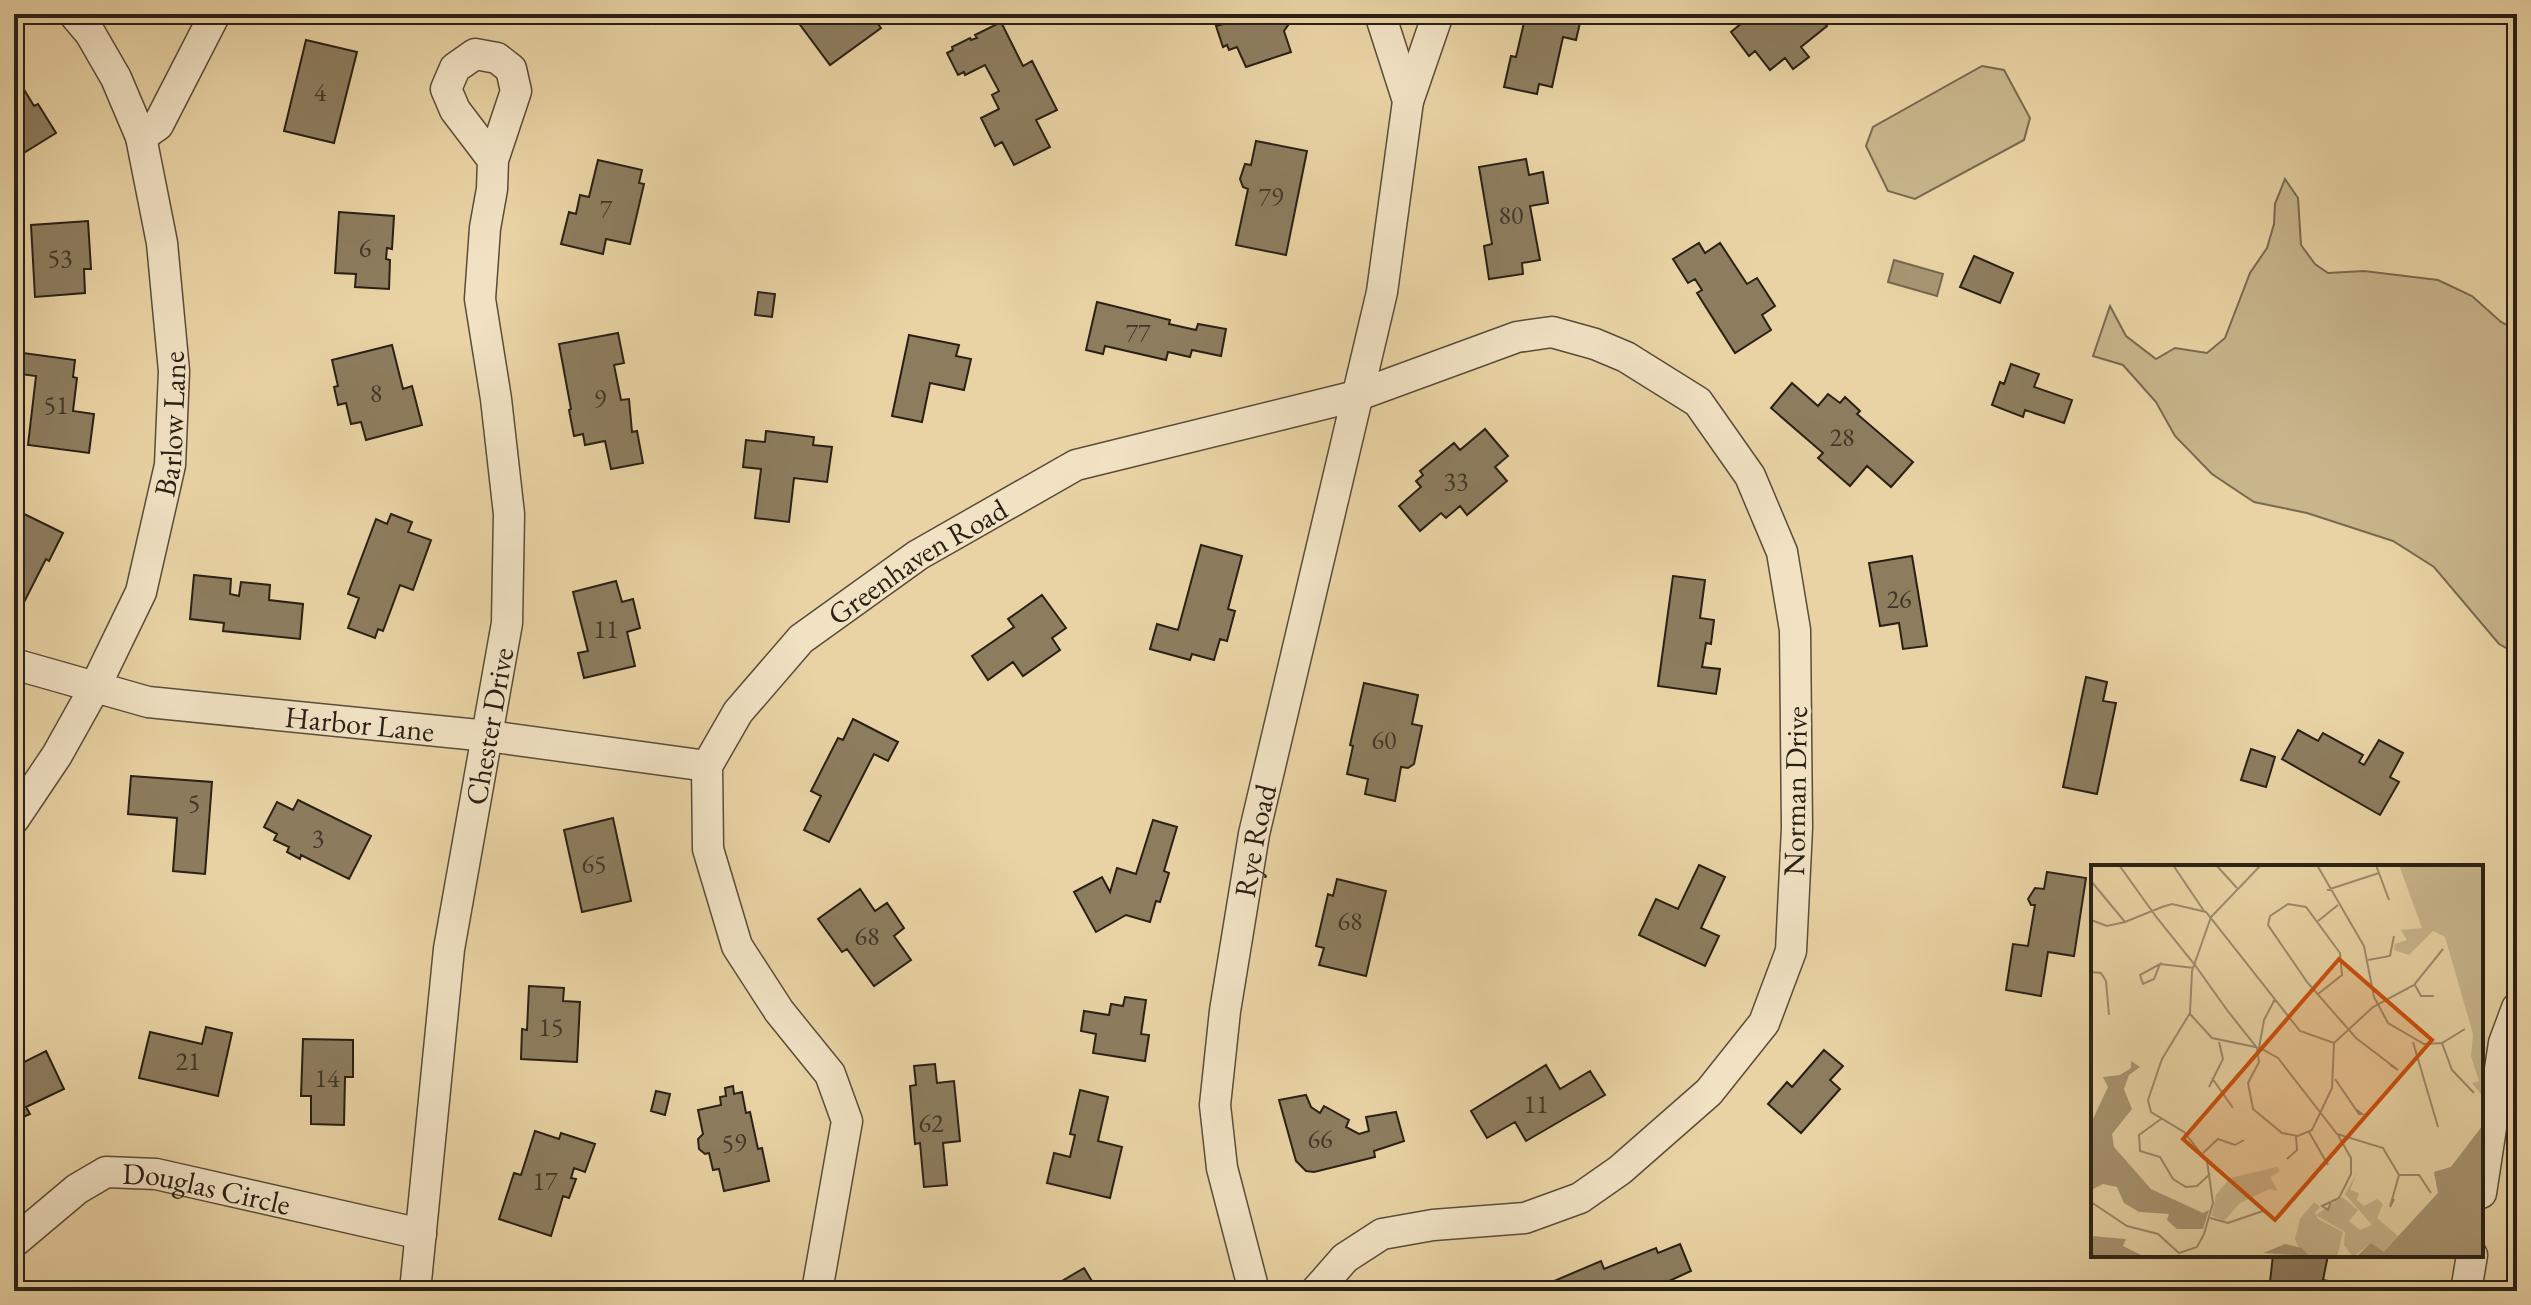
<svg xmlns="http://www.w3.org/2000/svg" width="2531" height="1305" font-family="'EB Garamond',serif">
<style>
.green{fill:#c8b58c;stroke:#786a50;stroke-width:2}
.water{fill:#a89673;stroke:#75674d;stroke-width:2}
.building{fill:#8d7d5f;stroke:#292015;stroke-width:2}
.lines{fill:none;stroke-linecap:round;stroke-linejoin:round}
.street-casing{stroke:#594d39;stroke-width:33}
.street{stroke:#f1e2c4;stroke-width:30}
.labels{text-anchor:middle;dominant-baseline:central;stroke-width:8;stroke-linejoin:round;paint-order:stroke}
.number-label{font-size:26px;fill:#423728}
.street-label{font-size:30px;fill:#292015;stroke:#f1e2c4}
.inset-road{fill:none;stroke:#9c8b6b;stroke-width:2}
.view{fill:#cb500d;fill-opacity:0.15;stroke:#cb500d;stroke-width:4}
.inset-edge{fill:none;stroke:#292015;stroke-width:4}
</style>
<rect width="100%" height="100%" fill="#e9d3a4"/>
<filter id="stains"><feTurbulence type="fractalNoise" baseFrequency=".0025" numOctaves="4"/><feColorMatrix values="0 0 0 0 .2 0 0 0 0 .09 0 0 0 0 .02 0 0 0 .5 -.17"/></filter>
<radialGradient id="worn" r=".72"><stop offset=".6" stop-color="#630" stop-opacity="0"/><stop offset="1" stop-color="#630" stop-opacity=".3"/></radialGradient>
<path class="green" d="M1982 66 2004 70 2030 118 2024 140 1915 199 1888 191 1866 146 1873 127Z
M2285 179 2298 198 2301 245 2315 264 2328 273 2364 271 2438 280 2472 296 2501 322 2517 330V654L2499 644 2434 567 2393 541 2307 513 2254 502 2212 474 2175 436 2156 402 2123 365 2093 356 2110 306 2126 336 2156 359 2175 348 2207 353 2225 338 2250 273 2267 248 2274 224 2275 204Z"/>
<path class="water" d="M1894 260 1943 274 1937 296 1888 282Z"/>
<path class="building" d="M615 14H614H659L655 24 632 15 623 18Z
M792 14H870L881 28 830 65Z
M1227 14 1289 15 1291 21 1284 31 1291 52 1246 67 1237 47 1229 50 1227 45 1223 47 1216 26 1230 22Z
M1526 14H1582L1576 40 1563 37 1552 87 1539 84 1537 94 1504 87 1511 56 1516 57Z
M1745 14H1817L1827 26 1801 47 1809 57 1793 69 1785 58 1770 70 1755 51 1749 56 1731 32 1743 22 1740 18Z
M1001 22 1023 66 1032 61 1057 110 1036 120 1050 147 1014 165 1002 142 995 146 981 118 999 109 992 95 999 91 985 65 965 75 964 72 958 75 947 53 953 50 952 47 970 38 971 40 977 38 975 35Z
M306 40 357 52 334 143 284 131Z
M14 73 34 106 38 104 56 133 14 159Z
M1256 141 1307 151 1286 255 1236 245 1248 189 1243 187 1240 179 1245 164 1251 165Z
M1526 159 1529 175 1543 172 1548 203 1530 206 1540 260 1522 263 1523 274 1489 279 1484 246 1492 244 1479 167Z
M598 160 642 170 639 183 644 184 630 244 606 239 603 254 561 244 569 212 576 214 580 195 589 197Z
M339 212 394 216 392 249 387 248 386 259 390 260 389 289 355 287 356 274 335 273Z
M88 221 91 269H84L85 293 35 297 31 225Z
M1699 243 1705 253 1720 243 1747 284 1757 278 1775 306 1762 315 1771 330 1735 353 1697 293 1702 290 1695 279 1688 283 1673 259Z
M1974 256 2013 273 2000 303 1960 287Z
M758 292 775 294 772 317 755 315Z
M1097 302 1170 320 1169 324 1196 330 1198 324 1226 329 1221 356 1192 350 1190 357 1168 352 1166 360 1105 346 1103 354 1086 350Z
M618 333 624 363 614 365 621 400 629 399 632 432 637 431 643 463 611 469 605 441 585 445 583 434 574 436 569 410 571 409 559 344Z
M909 335 959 345 956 356 971 359 964 390 930 383 922 422 892 416Z
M392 345 403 389 412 386 422 425 366 440 361 422 351 424 346 403 338 405 334 387 338 386 332 360Z
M23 353 75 360 73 377 77 378 73 411 94 414 89 453 28 445 36 376 20 374Z
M2011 364 2039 374 2034 387 2072 400 2064 423 2025 410 2023 417 1992 405 2000 382 2004 384Z
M1792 383 1818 406 1828 394 1840 403 1845 397 1860 411 1857 414 1913 462 1891 487 1867 466 1850 486 1818 458 1823 453 1771 408Z
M1485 429 1508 456 1495 467 1507 481 1467 515 1460 506 1446 518 1441 513 1420 531 1399 506 1421 487 1416 481 1423 475 1420 471 1454 443 1460 450Z
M766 431 814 437 813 445 832 447 827 482 794 478 789 522 755 518 761 469 743 467 746 440 765 442Z
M14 509 63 533 49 561 46 559 18 614 14 612Z
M391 514 412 522 408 532 431 540 413 590 400 585 383 631 378 629 375 638 348 628 359 598 348 594 376 519 387 524Z
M1201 545 1242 556 1228 609 1235 611 1227 641 1220 639 1214 660 1192 654 1190 660 1150 649 1157 624 1178 630Z
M1912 556 1927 646 1903 649 1899 623 1880 626 1869 563Z
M194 575 231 579 230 594 239 596 241 582 270 585 269 600 303 604 300 639 223 631 224 623 190 619Z
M1673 576 1705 580 1700 618 1714 620 1711 644 1706 643 1702 667 1720 669 1716 694 1658 686Z
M616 581 622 602 633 599 640 628 627 632 635 666 584 678 578 653 588 651 573 592Z
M1042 595 1066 628 1052 638 1060 650 1023 676 1013 662 988 680 972 656 1014 627 1008 619Z
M2086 677 2107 682 2103 701 2116 703 2097 794 2063 787Z
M1364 683 1418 695 1412 724 1422 726 1414 764 1408 768 1401 767 1395 801 1365 794 1368 779 1347 774 1353 746 1350 745Z
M853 719 898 742 888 761 874 754 829 842 804 830 821 796 811 791 838 738 843 740Z
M2298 730 2318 741 2323 733 2363 755 2359 762 2364 765 2379 740 2403 753 2390 777 2399 782 2380 815 2282 759Z
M2251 749 2275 757 2266 787 2241 780Z
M131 776 212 782 205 874 173 871 177 818 128 814Z
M298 800 371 836 349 879 301 855 300 859 287 852 289 847 274 840 277 834 264 827 277 802 293 810Z
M613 818 631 901 582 912 564 830Z
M1153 820 1177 827 1164 871 1169 873 1160 902 1156 901 1150 922 1126 915 1096 932 1074 892 1102 877 1110 892 1117 868 1136 874Z
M1699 865 1725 877 1701 928 1719 936 1705 966 1639 935 1656 899 1678 909Z
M2047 872 2086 878 2074 956 2048 952 2041 996 2006 990 2013 944 2028 946 2035 905H2031L2028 899 2035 888 2044 889Z
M1337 879 1386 891 1366 976 1319 965 1324 948 1316 946 1328 894 1333 896Z
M860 889 875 911 887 903 904 928 894 936 911 960 874 986 847 949 842 952 818 919Z
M529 986 564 988 563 1001 580 1002 577 1062 521 1059 522 1029 527 1030Z
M1125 997 1146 1000 1141 1034 1149 1035 1145 1061 1093 1053 1096 1034 1081 1031 1084 1011 1109 1015 1111 1004 1123 1006Z
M206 1027 232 1033 218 1096 139 1078 150 1032 202 1044Z
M303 1039 353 1040V1077H345L344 1125 311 1124V1096H301Z
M1824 1050 1843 1066 1830 1080 1840 1089 1801 1133 1768 1104 1787 1082 1792 1087Z
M46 1051 64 1089 26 1107 30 1114 14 1121V1067Z
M935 1064 937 1083 954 1081 960 1141 943 1143 947 1185 924 1187 920 1143 915 1144 910 1086 916 1085 914 1066Z
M1546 1065 1560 1089 1590 1071 1605 1095 1526 1141 1515 1122 1487 1138 1471 1111Z
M733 1086 734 1094 742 1092 746 1113 750 1112 758 1149 762 1148 769 1181 724 1191 719 1169 713 1170 709 1153 705 1154 699 1149 698 1139 703 1134 698 1110 721 1105 720 1097 726 1096 725 1088Z
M1080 1090 1108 1097 1098 1141 1122 1147 1110 1198 1047 1183 1054 1153 1070 1157 1075 1135 1070 1134Z
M656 1091 670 1094 665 1115 651 1111Z
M1306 1095 1311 1107 1320 1113 1324 1106 1349 1120 1346 1127 1359 1134 1369 1131 1366 1117 1396 1112 1404 1141 1374 1151 1375 1157 1314 1172 1306 1171 1296 1161 1279 1100Z
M535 1131 559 1139 561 1133 595 1144 585 1172 574 1168 571 1178 576 1179 569 1198 563 1196 551 1236 499 1219 514 1173 521 1175Z
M1680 1244 1691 1271 1669 1281 1673 1291H1550L1547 1284 1601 1261 1604 1269 1656 1248 1658 1253Z
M2273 1255H2328L2323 1280 2334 1282 2332 1291H2269Z
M1084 1268 1098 1291H1045Z"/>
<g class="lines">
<g class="street-casing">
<g id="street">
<path d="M1408 101 1438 14"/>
<path d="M141 137 158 125 215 14"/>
<path id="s1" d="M14 664 148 702 488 736 707 766"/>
<path id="s2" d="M14 819 57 755 95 687 141 592 170 465 174 371 162 243 141 137 116 78 90 33 74 14"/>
<path d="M2481 1193 2504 1043 2517 1008"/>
<path id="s3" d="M14 1242 77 1189 106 1172 156 1174 421 1234"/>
<path id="s4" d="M415 1291 449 949 507 623 509 514 496 399 480 299 485 228 492 189 493 160 516 91 511 69 497 58 475 54 455 68 446 89 455 110 493 160"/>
<path id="s5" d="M817 1291 847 1121 830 1074 779 1011 737 946 708 849 707 766 738 712 801 639 918 555 1076 465 1356 396 1517 337 1552 332 1595 344 1626 357 1698 402 1750 476 1782 552 1795 630 1797 828 1791 951 1764 1023 1709 1092 1620 1170 1580 1198 1525 1218 1433 1225 1382 1234 1345 1258 1316 1291"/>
<path id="s6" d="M1254 1291 1222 1168 1215 1105 1225 1011 1254 834 1382 292 1408 101 1380 14"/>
<path d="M2466 1291 2472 1255"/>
</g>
</g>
<use href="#street" class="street"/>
</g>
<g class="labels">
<g class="number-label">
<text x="320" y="92">4</text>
<text x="1271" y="197">79</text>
<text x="606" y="209">7</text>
<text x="1511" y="215">80</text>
<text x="365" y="248">6</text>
<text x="60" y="258">53</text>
<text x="1138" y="333">77</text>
<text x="376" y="393">8</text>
<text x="600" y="399">9</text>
<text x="56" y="405">51</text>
<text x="1842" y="437">28</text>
<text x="1456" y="481">33</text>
<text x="1899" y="599">26</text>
<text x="606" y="629">11</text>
<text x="1384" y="740">60</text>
<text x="194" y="803">5</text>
<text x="318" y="838">3</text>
<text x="594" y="864">65</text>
<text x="1350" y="921">68</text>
<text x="867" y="936">68</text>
<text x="551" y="1027">15</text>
<text x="188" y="1061">21</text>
<text x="327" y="1078">14</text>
<text x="1536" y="1104">11</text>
<text x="931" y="1123">62</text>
<text x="1320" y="1139">66</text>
<text x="734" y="1143">59</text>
<text x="545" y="1181">17</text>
</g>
<g class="street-label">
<text stroke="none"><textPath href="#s2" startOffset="432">Barlow Lane</textPath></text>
<text stroke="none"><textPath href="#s5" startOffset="864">Greenhaven Road</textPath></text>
<text stroke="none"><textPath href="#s1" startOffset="352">Harbor Lane</textPath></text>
<text stroke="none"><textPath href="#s4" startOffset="570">Chester Drive</textPath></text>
<text transform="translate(1795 791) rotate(-89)">Norman Drive</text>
<text stroke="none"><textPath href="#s6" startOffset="458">Rye Road</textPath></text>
<text stroke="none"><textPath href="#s3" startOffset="218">Douglas Circle</textPath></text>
</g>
</g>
<g transform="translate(2091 865)">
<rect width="392" height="392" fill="#e9d3a4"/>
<path d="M308 0H392V232L381 218 388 216 380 191 382 169 354 72 342 66 318 90 303 85 304 79 316 75 310 65 331 63ZM392 260V320L293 388 280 378 262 392 253 380 254 367 225 350 251 332 267 345 258 356 269 365 281 360 254 329 266 308 259 325 268 328 266 335 273 341 286 334 292 339 286 353 307 371 347 328 343 307 360 302ZM186 302 189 306 179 312 187 326 178 324 149 338 133 356 121 351 125 330 139 313ZM223 337 229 342 224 348 227 354 252 367 246 392H217L208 383 204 374 209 354Z" fill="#c8b58c"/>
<path d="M40 196 49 202 38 210 33 224 41 244 21 269 23 282 60 324 112 348 118 345 112 364H86L76 355 78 349 48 347 33 338 26 322 12 319 0 325V258L17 222 12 212 29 210 40 203ZM392 260V392H265L280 378 293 387 347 328 343 307 360 302ZM1 371 35 374 32 381 52 391 0 392ZM194 379 211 383 218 391 172 388Z" fill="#a89673"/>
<path class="inset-road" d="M82 0 113 46M125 0 146 23M226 0 273 81 283 132 297 158 333 179 351 178 374 164M285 0 298 35M0 16 34 57 61 46 71 42 81 39 115 47 209 166 243 178 241 223 221 265 207 271 191 268 162 244 157 218 168 197 166 183 136 145 104 100 66 53 61 46 28 0M236 25 288 8M0 55 16 61 34 57M227 56 247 40M277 95 299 91 303 71M69 99 63 114 52 119 49 110ZM69 99 103 103M0 107 10 108 15 116 18 150M324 120 330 131H343M227 129 251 110 249 88 215 42 197 39 179 51 177 60 216 117 265 173 307 205 299 200M99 149 121 173 169 183 187 193 246 269 292 283 308 310 299 342 303 334M322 177 347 262M243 178 282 142 323 120 352 84M351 178 361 205 383 228M168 183 173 155 184 134M121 213 142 243M244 214 268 249H271L266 245M118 222 132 194 128 177M70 254 48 270 49 286 69 292 82 314 95 322 106 321 119 309M218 267 237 300M112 288 127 274 144 280 153 275M196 294 206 285 205 271M308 310H328L340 328M0 337 36 361 67 369 88 388 106 382 113 369 122 338 116 296 93 267 60 247 57 235 71 194 99 148 101 106 120 52 170 0M240 337 237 345 231 341 248 333 260 309V293L247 270M119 353 137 358 172 346"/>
<path class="view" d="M248 94 341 175 184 355 92 274Z"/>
<rect width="392" height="392" class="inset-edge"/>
</g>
<rect width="2531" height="1305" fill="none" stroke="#e9d3a4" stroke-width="48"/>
<rect x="16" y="16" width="2499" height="1273" fill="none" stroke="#292015" stroke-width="4"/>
<rect x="24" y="24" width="2483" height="1257" fill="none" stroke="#292015" stroke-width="2"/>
<rect width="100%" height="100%" filter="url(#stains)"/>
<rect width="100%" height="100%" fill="url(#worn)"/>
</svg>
